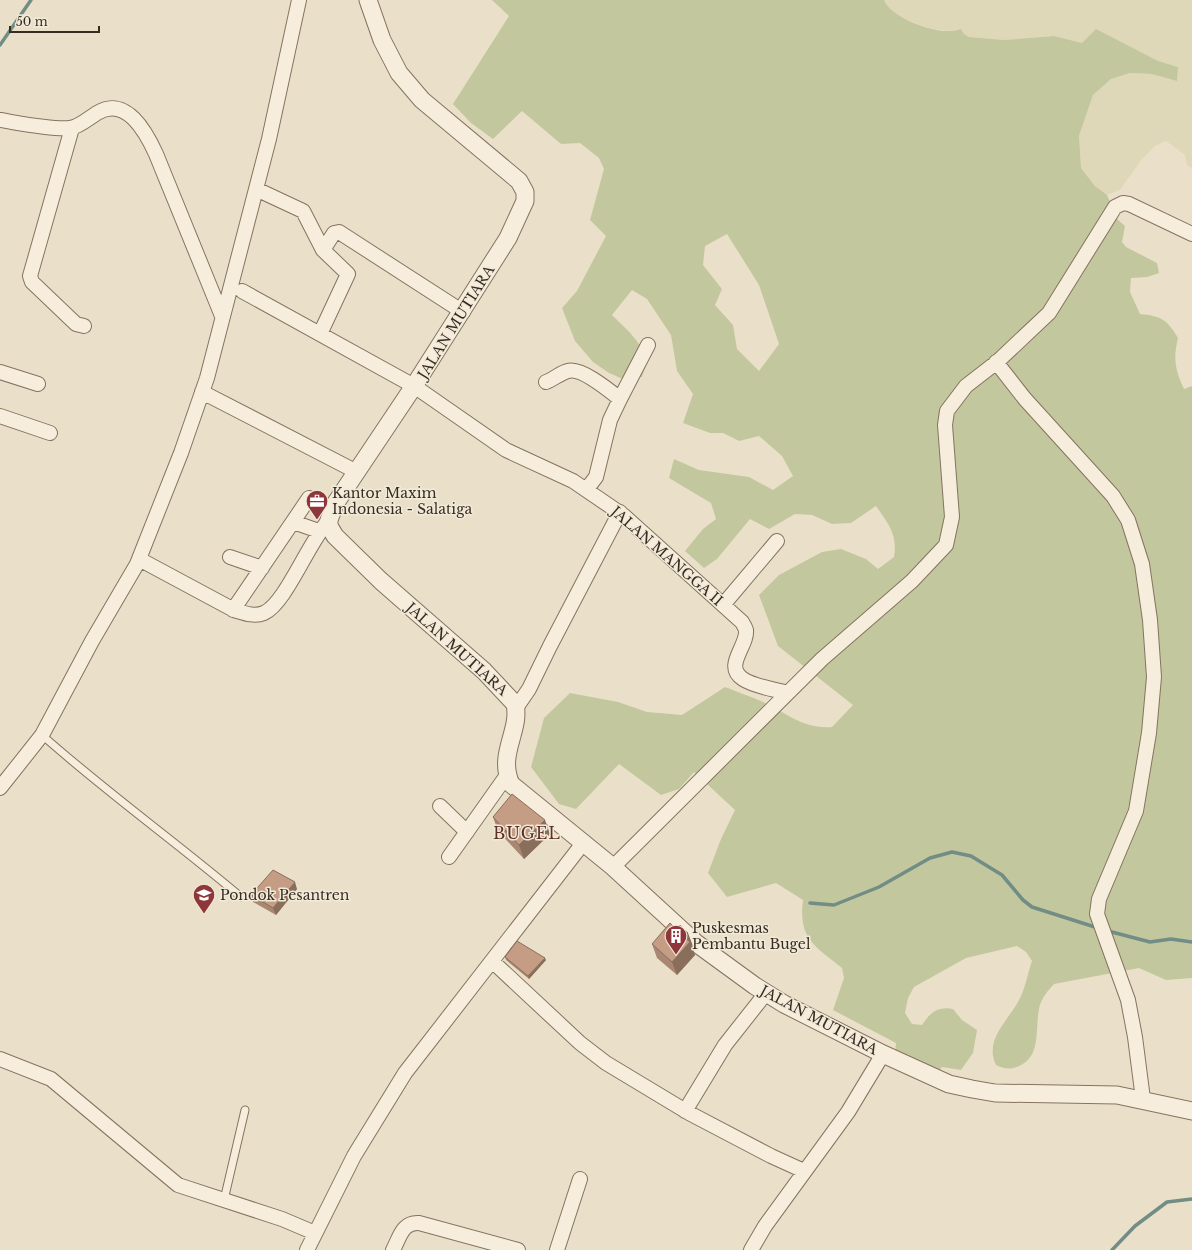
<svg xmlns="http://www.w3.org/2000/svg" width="1192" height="1250" font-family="'Libre Baskerville',serif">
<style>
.farmland{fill:#dfd8b8}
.green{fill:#c3c79e;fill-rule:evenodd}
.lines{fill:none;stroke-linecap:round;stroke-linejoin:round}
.stream{stroke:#718d85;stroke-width:3.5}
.service-casing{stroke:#857360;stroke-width:9}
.minor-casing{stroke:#857360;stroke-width:16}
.tertiary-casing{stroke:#857360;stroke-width:19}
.service{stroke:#f6eddc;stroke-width:7}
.minor{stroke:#f6eddc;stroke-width:14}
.tertiary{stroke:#f6eddc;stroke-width:17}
.wall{fill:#a98772}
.shaded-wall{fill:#896e5c}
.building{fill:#c49d84;stroke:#896e5c}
.labels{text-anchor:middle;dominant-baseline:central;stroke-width:3;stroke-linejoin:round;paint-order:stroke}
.street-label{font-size:14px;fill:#372c22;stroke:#f2ead8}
.poi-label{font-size:14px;fill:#372c22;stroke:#f2ead8;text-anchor:start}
.quarter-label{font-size:16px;letter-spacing:1px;fill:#5f3026;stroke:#f2ead8}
</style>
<rect width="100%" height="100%" fill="#eae0c9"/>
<path class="farmland" d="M884 0H1192V168L1187 165 1185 155 1166 141 1155 146 1141 160 1120 190 1107 195 1095 186 1081 168 1079 136 1093 95 1111 79 1130 73 1152 74 1177 81 1178 67 1054 36 1004 40 969 37 964 34 961 29 948 31 928 28 902 18 886 7Z"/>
<path class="green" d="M492 0H884C890 17 931 32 949 31 953 31 957 30 961 29L964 34 969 37 1004 40 1054 36 1082 43 1096 29 1158 61 1178 67 1177 81 1152 74 1130 73 1111 79 1093 95 1079 136 1081 168 1095 186 1107 195 1118 220 1125 226 1122 242 1126 247 1157 263 1159 273 1147 277 1131 278 1130 292 1140 314C1161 316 1167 319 1178 338 1173 358 1175 370 1184 389L1192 386V978L1166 980 1139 968 1054 984C1048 991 1043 996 1040 1005 1034 1025 1043 1056 1019 1066 1010 1070 1004 1069 996 1065 983 1038 1011 1019 1021 996 1026 985 1028 972 1032 961L1026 952 1017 946 966 958 914 987 908 998 905 1013 912 1024 922 1025C930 1013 937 1006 953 1009L962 1020 977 1030 973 1053 961 1070 942 1067 935 1075 895 1056 896 1043 833 1010 844 978 842 968C815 946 798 939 803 900L776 883 727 897 708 873 721 839 735 810 694 772 679 789 661 795 619 764 576 809 559 804 531 767 544 718 570 693 618 702 647 712 682 715 725 687C737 692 750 696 763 702 789 714 802 729 832 727L853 705 778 646 759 595 779 575 822 552 841 549 866 559 878 569 894 557C898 534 888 524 876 506L851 523 832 524 812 515 795 514 769 529 750 519 717 559 704 568 685 551 703 529 716 519 711 503 669 478 674 459 699 470 749 477 773 490 793 476 782 456 759 436 739 441 723 433H710L683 423 693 394 677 371 671 335 647 299 632 290 612 315C625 328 643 342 646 362 646 366 643 373 642 377L623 379 609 373 593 362 575 341 562 308 577 291 606 236 590 220 604 169 599 158 580 143 561 144 522 111 493 139 471 123 453 104 509 16ZM727 234 759 285 779 344 759 371 737 349 733 325 715 305 722 289 703 265 705 246Z"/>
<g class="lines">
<path class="stream" d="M0 45 31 0
M810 903 834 905 879 887 930 858 952 852 971 856 1002 875 1023 900 1032 907 1098 928
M1108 931 1150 942 1171 939 1192 942
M1112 1250 1135 1226 1167 1202 1192 1199"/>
<g class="service-casing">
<path id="service" d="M42 735C106 792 176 842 241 897
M224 1200 245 1110"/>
</g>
<g class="minor-casing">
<path id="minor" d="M0 120C19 123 53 130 70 128 79 127 89 118 97 113 126 95 146 132 156 154L222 316
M72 128 30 276 32 282 76 324 84 326
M256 189 303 211 323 250 348 274 320 334
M323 250 334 233 339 232 463 312
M242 291 414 386 506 450 573 481 623 515 742 622C743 624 745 627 746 630 748 646 723 666 743 679 755 687 774 689 788 693
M996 362 1025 399 1113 496 1128 520 1142 564 1150 620 1154 677 1149 733 1136 811 1099 899 1097 914 1128 1000 1135 1037 1143 1099
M0 372 38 384
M546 382C552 380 562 372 568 371 581 367 610 391 620 399L648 345
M202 392 357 472
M0 416 50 433
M586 490 596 477 610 420 620 399
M293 522 319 531
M230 557 262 568
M139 559 234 610C244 613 254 617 264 613 286 603 309 541 329 520
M723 605 777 541
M233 610 309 498
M516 708 529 689 550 646 620 512
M0 788 42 735 92 641 137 564 181 453 207 378 269 139 299 0
M440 806 467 832
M449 857 507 775
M613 867 822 659 912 581 946 545 952 517 945 425 947 411 966 386 997 362 1049 313 1115 207 1123 203 1129 204 1192 234
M492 961 580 1043 606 1063 689 1113 771 1156 804 1171
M0 1059 51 1079 178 1185 282 1219 315 1233
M685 1111 725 1045 766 993
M307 1250 354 1156 405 1073 584 842
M393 1250C400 1237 402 1222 419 1223L518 1250
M557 1250 580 1179
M751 1250 765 1226 848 1112 883 1054"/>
</g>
<g class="tertiary-casing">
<path id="tertiary" d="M368 0 382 40 399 73 422 100 519 181 525 192V201L508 238 414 386 335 504 329 520V526L335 536 381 581 484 671 515 704C521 731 497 754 511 784L613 867 696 943 755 986 784 1004 883 1054 949 1084 972 1089 995 1093 1117 1095 1192 1111"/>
</g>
<use href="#service" class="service"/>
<use href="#minor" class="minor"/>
<use href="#tertiary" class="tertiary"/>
</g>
<path class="wall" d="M493 817 550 834 524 859 498 831Z
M297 889 276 915 253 902 251 895Z
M652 944 693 946 692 947 695 955 677 975 657 958Z
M505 957 546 960 529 979 506 960Z"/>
<path class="shaded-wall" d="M545 820 550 834 524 859 519 845Z
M295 882 297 889 276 915 273 908Z
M688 933 693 946 692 947 695 955 677 975 672 962 684 937Z
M545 958 546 960 529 979 528 976Z"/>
<path class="building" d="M512 794 545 820 519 845 493 817Z
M273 870 295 882 273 908 251 895Z
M670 923 676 929 680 925 688 933 684 937 690 942 672 962 652 944Z
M517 941 545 958 528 976 505 957Z"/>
<defs>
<g id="office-pin" transform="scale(1.15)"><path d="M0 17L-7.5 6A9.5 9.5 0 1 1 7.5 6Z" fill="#8e3639" stroke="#f2ead8"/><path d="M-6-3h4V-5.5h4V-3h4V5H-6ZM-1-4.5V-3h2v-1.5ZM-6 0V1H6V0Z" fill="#fff"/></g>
<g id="school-pin" transform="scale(1.15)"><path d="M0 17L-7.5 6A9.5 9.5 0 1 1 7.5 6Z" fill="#8e3639" stroke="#f2ead8"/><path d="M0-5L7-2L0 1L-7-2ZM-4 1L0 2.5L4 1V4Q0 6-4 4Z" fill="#fff"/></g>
<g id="building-pin" transform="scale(1.15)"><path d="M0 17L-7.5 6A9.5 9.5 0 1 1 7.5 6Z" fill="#8e3639" stroke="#f2ead8"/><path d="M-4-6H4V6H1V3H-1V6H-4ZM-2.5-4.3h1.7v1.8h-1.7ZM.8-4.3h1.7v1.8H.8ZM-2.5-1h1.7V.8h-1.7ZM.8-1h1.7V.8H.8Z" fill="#fff"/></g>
</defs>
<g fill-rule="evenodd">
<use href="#office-pin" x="317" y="501"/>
<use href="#school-pin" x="204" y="895"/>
<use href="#building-pin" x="676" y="936"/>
</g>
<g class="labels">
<g class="street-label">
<text transform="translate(456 322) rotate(-58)">JALAN MUTIARA</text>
<text transform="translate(667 556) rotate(41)">JALAN MANGGA II</text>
<text transform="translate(457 649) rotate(42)">JALAN MUTIARA</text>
<text transform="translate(819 1020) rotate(28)">JALAN MUTIARA</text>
</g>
<g class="poi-label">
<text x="332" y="493">Kantor Maxim<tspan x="332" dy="16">Indonesia - Salatiga</tspan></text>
<text x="220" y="895">Pondok Pesantren</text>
<text x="692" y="928">Puskesmas<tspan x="692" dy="16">Pembantu Bugel</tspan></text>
</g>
<g class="quarter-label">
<text x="527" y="833">BUGEL</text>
</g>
</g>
<path d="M10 26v6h89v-6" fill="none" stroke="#372c22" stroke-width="2"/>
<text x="16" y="26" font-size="12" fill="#372c22" stroke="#f2ead8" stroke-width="3" paint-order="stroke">50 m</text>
</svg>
